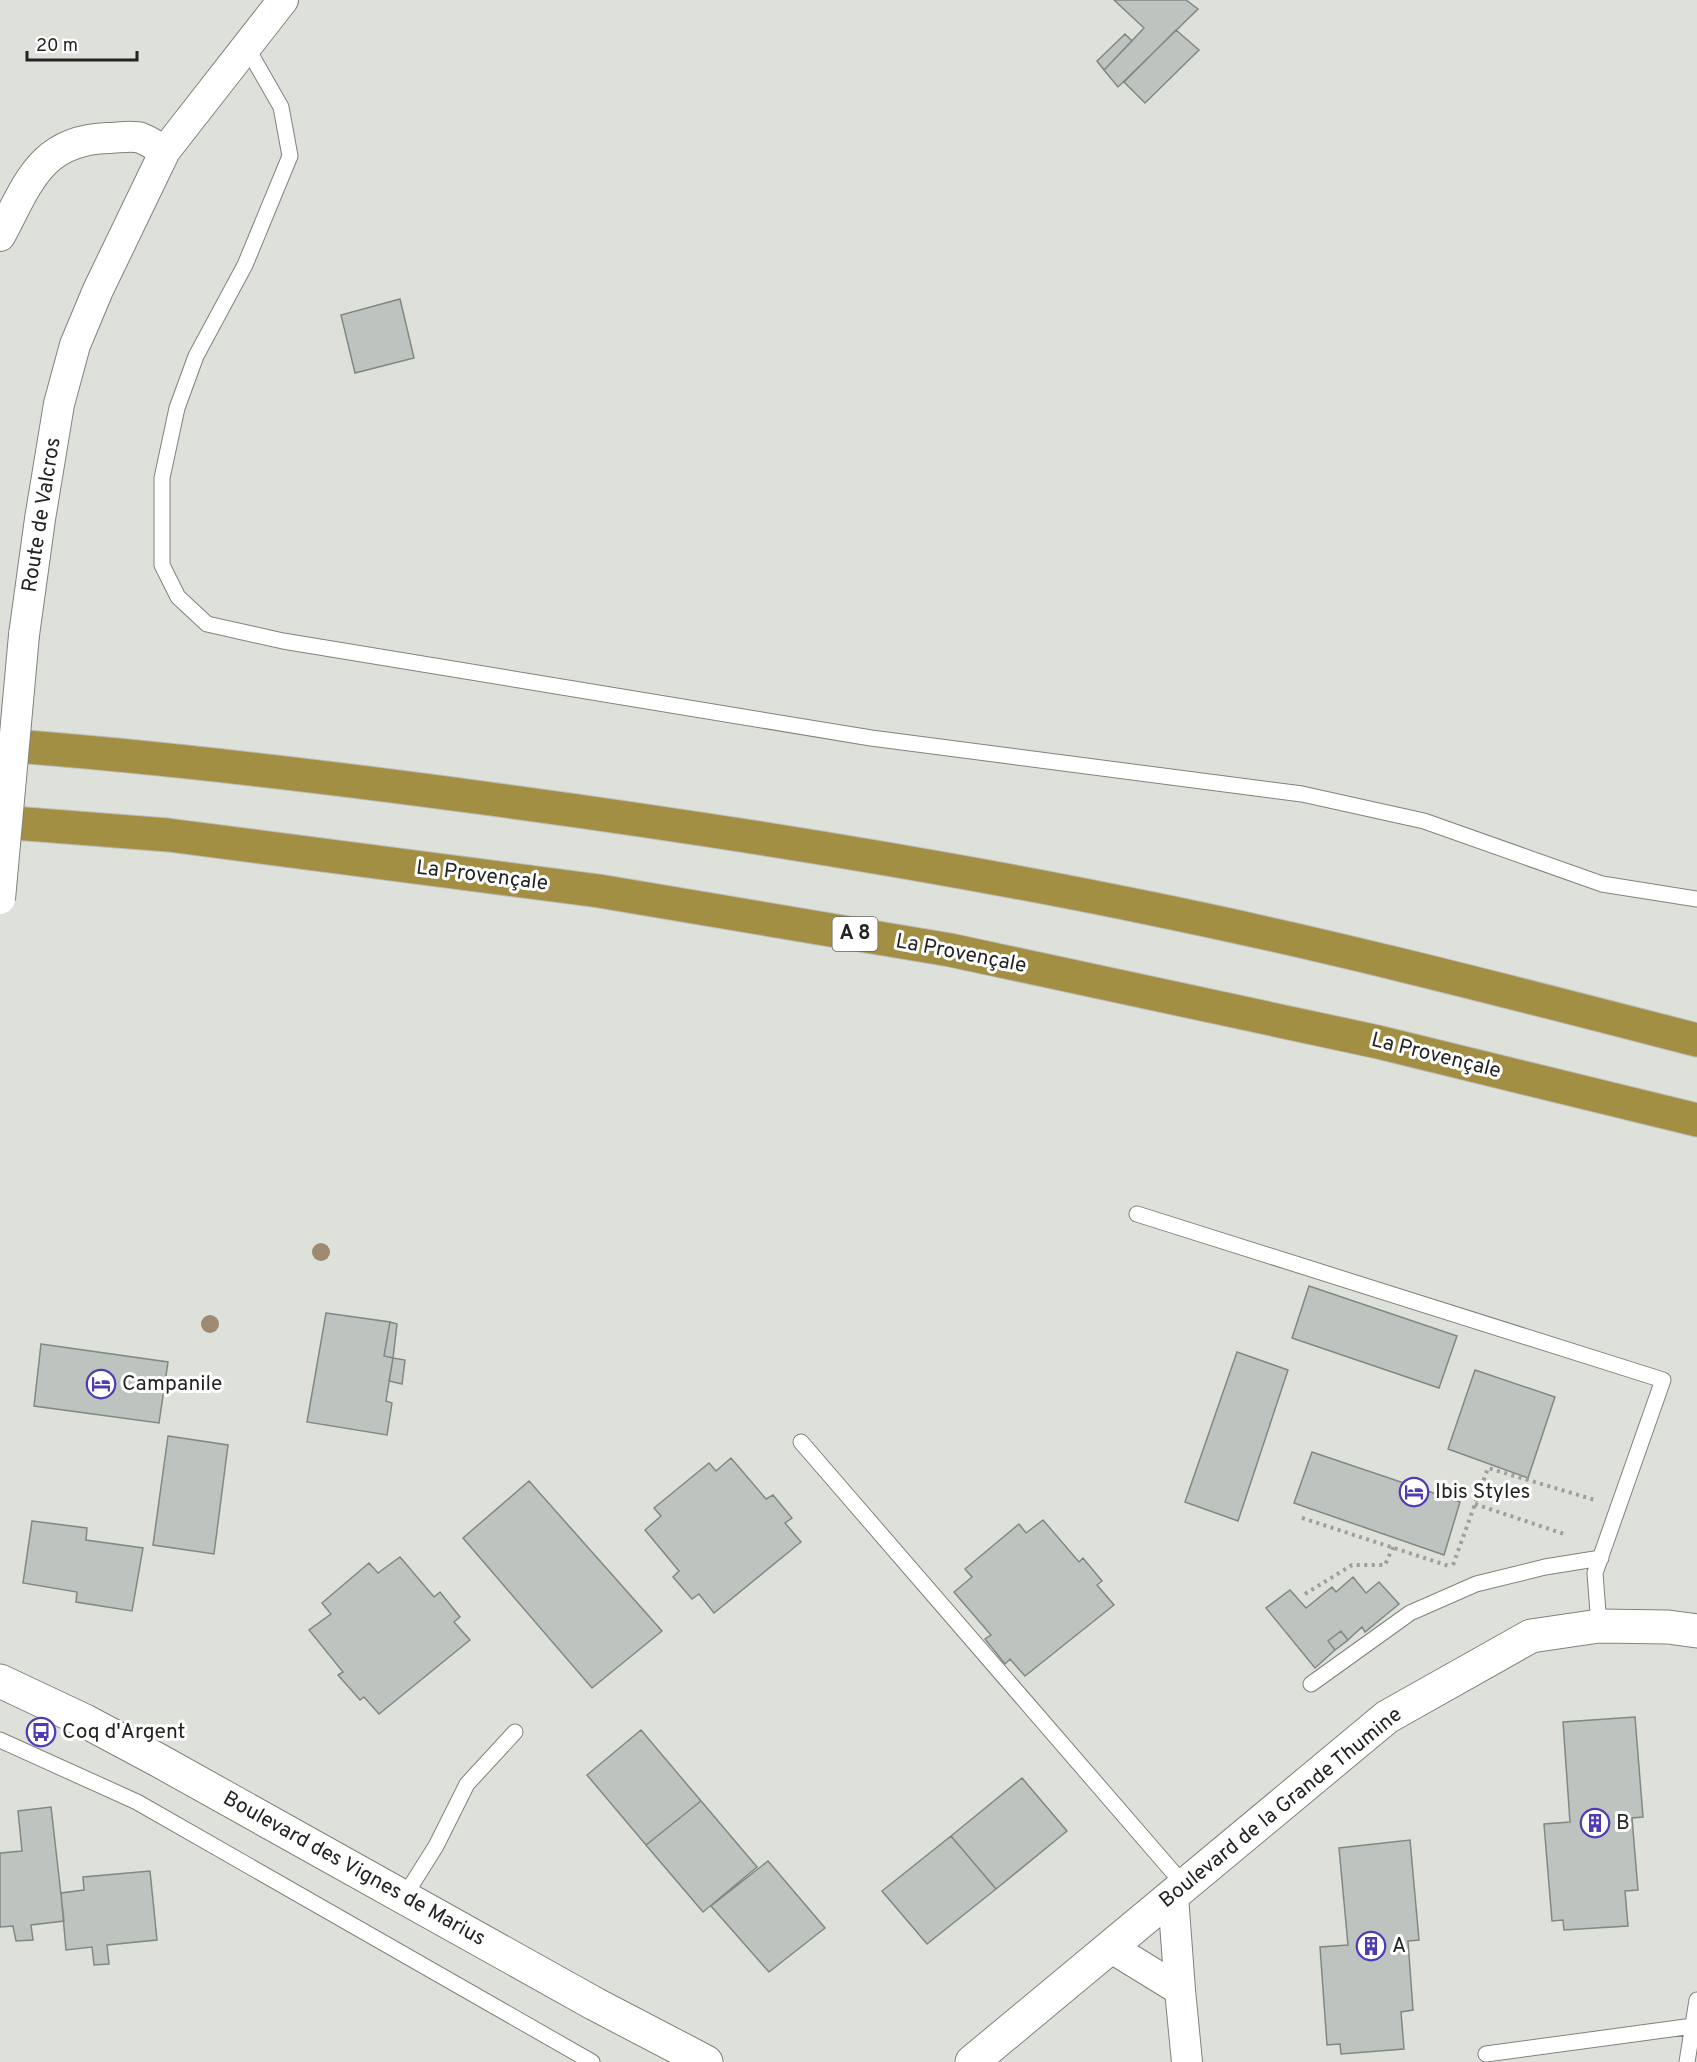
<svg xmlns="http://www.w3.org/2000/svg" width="1697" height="2062" font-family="Overpass,sans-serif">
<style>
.building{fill:#bdc4bf;stroke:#818884;stroke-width:1.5}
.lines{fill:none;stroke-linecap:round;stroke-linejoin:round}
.service-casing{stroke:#80827c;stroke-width:17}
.minor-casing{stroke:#80827c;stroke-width:32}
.tertiary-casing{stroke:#80827c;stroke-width:35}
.motorway-casing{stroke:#bdbdbc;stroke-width:35}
.path{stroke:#9da09a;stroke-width:4;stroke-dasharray:3 4.5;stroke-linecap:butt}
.service{stroke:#fff;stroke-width:15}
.minor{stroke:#fff;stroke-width:30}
.tertiary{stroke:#fff;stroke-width:33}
.motorway{stroke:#a38f44;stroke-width:33}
.minor-bridge-casing{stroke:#80827c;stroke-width:32;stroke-linecap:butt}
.minor-bridge{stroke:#fff;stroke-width:30}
.tree{fill:#9e8a70}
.labels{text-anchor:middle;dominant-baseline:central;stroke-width:6;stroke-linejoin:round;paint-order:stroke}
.shield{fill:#fff;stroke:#656664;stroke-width:1.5}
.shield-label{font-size:20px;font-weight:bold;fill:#232421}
.street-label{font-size:21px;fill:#232421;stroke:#fff}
.poi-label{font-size:21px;fill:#232421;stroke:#fff;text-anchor:start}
</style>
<rect width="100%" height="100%" fill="#dee1da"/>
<path class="building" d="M1114 0H1186L1198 9 1118 87 1104 70 1144 28Z
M1176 30 1199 50 1145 103 1124 82Z
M1125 34 1132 41 1104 70 1097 61Z
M400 299 414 358 355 373 341 315Z
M1309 1286 1457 1336 1439 1388 1292 1338Z
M326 1313 390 1322 384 1356 393 1358 386 1401 392 1403 387 1435 307 1422Z
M390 1322 397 1324 393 1358 384 1356Z
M41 1344 168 1362 159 1423 34 1406Z
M1237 1352 1288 1370 1238 1521 1185 1502Z
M393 1358 405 1360 402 1384 389 1381Z
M1475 1370 1555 1397 1528 1478 1448 1449Z
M168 1436 228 1445 214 1554 153 1545Z
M1312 1452 1460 1502 1444 1555 1294 1503Z
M731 1458 766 1499 773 1495 792 1518 785 1523 801 1542 714 1613 699 1594 692 1599 673 1577 679 1571 645 1530 661 1516 654 1508 709 1463 716 1471Z
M529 1481 662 1631 592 1688 463 1538Z
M1043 1520 1079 1562 1083 1558 1102 1581 1097 1585 1114 1605 1025 1676 1010 1659 1005 1664 985 1639 991 1635 954 1592 972 1577 965 1569 1019 1524 1026 1533Z
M32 1521 87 1528 86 1540 143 1548 132 1611 76 1602 77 1592 23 1583Z
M400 1557 434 1597 440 1592 460 1617 454 1622 470 1640 379 1714 364 1697 360 1700 338 1675 343 1672 309 1630 331 1614 322 1603 369 1563 378 1573Z
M1353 1577 1366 1593 1379 1582 1399 1604 1365 1632 1362 1627 1348 1640 1341 1631 1328 1641 1335 1650 1315 1668 1266 1608 1290 1590 1306 1608 1332 1587 1336 1592Z
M1341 1631 1348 1640 1335 1650 1328 1641Z
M1635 1717 1643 1817 1632 1818 1638 1890 1625 1891 1628 1926 1564 1930 1563 1920 1552 1921 1544 1824 1570 1822 1563 1722Z
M641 1730 701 1801 646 1845 587 1775Z
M1022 1778 1067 1831 996 1889 951 1836Z
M701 1801 757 1867 703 1912 646 1845Z
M51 1807 64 1921 31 1925 33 1940 16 1941 13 1926 0 1927V1853L22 1851 18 1811Z
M951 1836 996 1889 927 1944 882 1891Z
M1410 1840 1419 1940 1408 1941 1413 2010 1401 2012 1404 2049 1341 2054 1340 2044 1327 2045 1320 1947 1348 1945 1339 1848Z
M768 1861 825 1928 769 1972 711 1906Z
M150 1871 157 1940 107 1945 109 1964 94 1965 92 1947 66 1950 61 1893 84 1890 83 1877Z"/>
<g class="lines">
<g class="service-casing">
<path id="service" d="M246 46 281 107 290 156 245 265 196 356 177 408 162 478V565L178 597 207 624 283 641 871 738 1302 794 1424 821 1602 884 1697 899
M1137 1214 1663 1380 1595 1573 1599 1626
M801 1442 1185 1886
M1311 1684 1410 1613 1476 1584 1545 1567 1601 1558
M0 1740 137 1802 592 2062
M404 1897 436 1846 467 1784 515 1732
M1486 2054 1693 2026
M1687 2062 1697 2000"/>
</g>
<g class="minor-casing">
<path id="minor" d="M0 236C28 184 40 140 108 138 118 138 132 135 141 138 149 141 157 147 165 151
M24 635 40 519 59 404 75 345 98 290 165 151 283 0
M1110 1947 1180 1990 1173 1896
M1180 1990 1187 2062"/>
</g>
<g class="tertiary-casing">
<path id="tertiary" d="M0 1681 85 1721 158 1760 595 2004 706 2062
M972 2062 1387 1717 1531 1636 1599 1626 1668 1627 1697 1631"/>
</g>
<g class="motorway-casing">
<path id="motorway" d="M0 745C164 757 328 777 491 799 714 829 937 864 1158 910 1339 947 1518 994 1697 1040
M0 822 168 835 599 891 950 950 1378 1042 1697 1120"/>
</g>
<path class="path" d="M1475 1504 1567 1535
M1302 1518 1449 1566
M1453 1565 1488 1468 1595 1500
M1305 1594 1352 1565H1385L1393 1547"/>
<use href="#service" class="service"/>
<use href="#minor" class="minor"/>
<use href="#tertiary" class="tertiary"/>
<use href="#motorway" class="motorway"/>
<g class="minor-bridge-casing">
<path id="minor-bridge" d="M0 899 24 635"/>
</g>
<use href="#minor-bridge" class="minor-bridge"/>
</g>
<g class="tree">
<circle cx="321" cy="1252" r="9"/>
<circle cx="210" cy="1324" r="9"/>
</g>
<defs>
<g id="hotel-ring" transform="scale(1.5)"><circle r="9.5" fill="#fff" stroke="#4f3cb4" stroke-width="1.5"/><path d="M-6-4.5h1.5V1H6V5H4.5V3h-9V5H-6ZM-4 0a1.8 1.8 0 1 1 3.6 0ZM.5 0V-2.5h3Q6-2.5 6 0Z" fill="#4f3cb4"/></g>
<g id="bus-ring" transform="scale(1.5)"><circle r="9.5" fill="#fff" stroke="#4f3cb4" stroke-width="1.5"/><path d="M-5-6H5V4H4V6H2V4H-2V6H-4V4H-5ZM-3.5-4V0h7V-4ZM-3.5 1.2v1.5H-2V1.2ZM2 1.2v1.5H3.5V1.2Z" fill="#4f3cb4"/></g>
<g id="building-ring" transform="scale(1.5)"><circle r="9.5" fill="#fff" stroke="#4f3cb4" stroke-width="1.5"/><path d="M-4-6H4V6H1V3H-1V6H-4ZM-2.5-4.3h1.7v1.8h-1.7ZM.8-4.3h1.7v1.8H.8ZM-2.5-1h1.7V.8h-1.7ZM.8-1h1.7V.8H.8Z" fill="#4f3cb4"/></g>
</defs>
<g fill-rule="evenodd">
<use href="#hotel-ring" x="101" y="1384"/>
<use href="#hotel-ring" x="1414" y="1492"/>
<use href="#bus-ring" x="41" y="1732"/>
<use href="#building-ring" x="1595" y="1823"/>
<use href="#building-ring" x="1371" y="1946"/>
</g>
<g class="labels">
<rect class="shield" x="832.5" y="917" width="45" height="34" rx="4.5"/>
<g class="shield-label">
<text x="855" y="934">A 8</text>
</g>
<g class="street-label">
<text transform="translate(42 515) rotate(-81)">Route de Valcros</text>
<text transform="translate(482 876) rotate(7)">La Provençale</text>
<text transform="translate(961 954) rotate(11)">La Provençale</text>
<text transform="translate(1436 1056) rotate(14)">La Provençale</text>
<text transform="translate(1281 1808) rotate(-39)">Boulevard de la Grande Thumine</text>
<text transform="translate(354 1869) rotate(29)">Boulevard des Vignes de Marius</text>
</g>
<g class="poi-label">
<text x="122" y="1384">Campanile</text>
<text x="1435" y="1492">Ibis Styles</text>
<text x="62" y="1732">Coq d'Argent</text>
<text x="1616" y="1823">B</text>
<text x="1392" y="1946">A</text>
</g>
</g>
<path d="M27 51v9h110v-9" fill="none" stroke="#232421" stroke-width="3"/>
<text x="36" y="51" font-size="18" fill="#232421" stroke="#ffffff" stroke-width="4.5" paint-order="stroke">20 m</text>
</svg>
